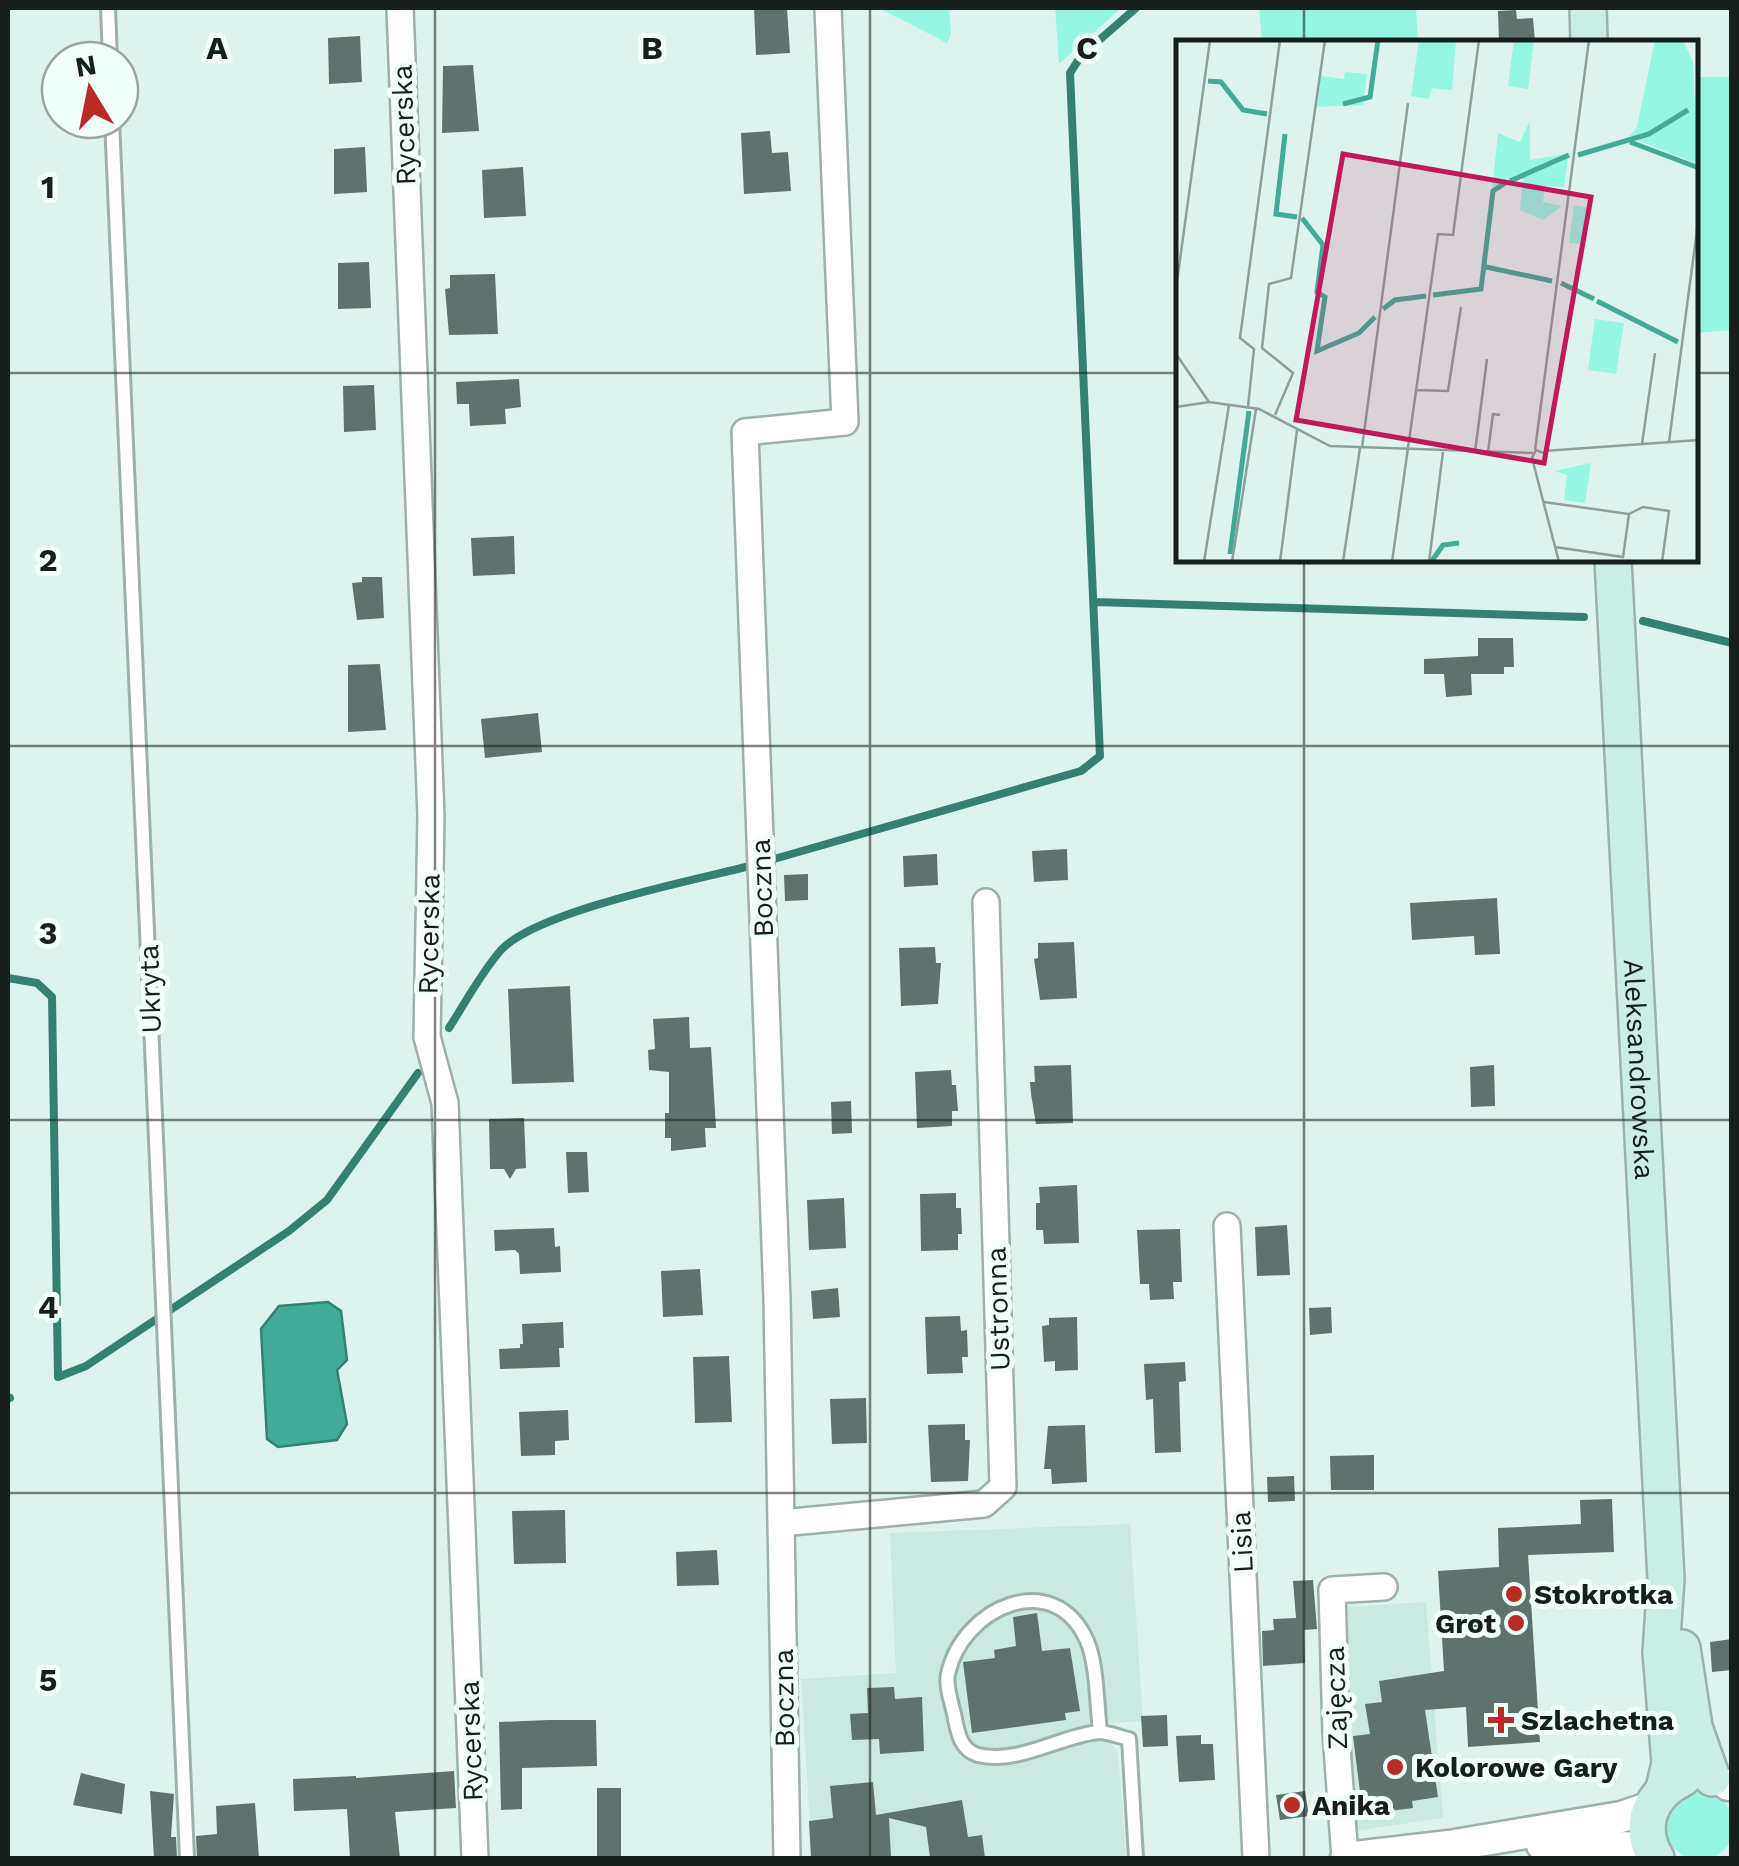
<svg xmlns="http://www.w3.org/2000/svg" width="1739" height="1866" font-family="'Work Sans',sans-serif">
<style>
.built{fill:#c9e9e1}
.green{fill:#95f6e1}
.water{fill:#41ab97;stroke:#348172;stroke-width:2.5}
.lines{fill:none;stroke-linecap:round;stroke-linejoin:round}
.stream{stroke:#348172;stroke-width:8}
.building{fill:#5f736e}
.service-casing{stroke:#9cb1ac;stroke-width:18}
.minor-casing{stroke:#9cb1ac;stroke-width:30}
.tertiary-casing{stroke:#9cb1ac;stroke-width:35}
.secondary-casing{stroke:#9cb1ac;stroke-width:40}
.service{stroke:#fff;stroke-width:12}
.minor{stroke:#fff;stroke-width:25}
.tertiary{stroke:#fff;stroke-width:30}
.secondary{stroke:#caede6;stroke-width:35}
.grid{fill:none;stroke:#171f1d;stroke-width:2.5;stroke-opacity:0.55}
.poi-dot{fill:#b92b23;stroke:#f1fffb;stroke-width:4}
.labels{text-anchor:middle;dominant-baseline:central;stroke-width:10;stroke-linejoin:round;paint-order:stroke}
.street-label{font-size:28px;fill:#171f1d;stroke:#f1fffb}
.poi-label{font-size:28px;font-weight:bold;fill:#171f1d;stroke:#f1fffb;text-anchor:start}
.inset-river{fill:none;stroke:#41ab97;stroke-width:5}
.inset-road{fill:none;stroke:#8e9f9a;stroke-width:2.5}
.view{fill:#c2185b;fill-opacity:0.15;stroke:#c2185b;stroke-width:5}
.inset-edge{fill:none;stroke:#171f1d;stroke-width:5}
.grid-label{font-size:32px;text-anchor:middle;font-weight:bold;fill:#171f1d;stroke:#f1fffb;stroke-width:10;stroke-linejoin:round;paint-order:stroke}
</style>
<rect width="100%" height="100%" fill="#ddf4ee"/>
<path class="built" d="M1130 1524 1143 1721 1106 1723 1108 1740 1118 1751 1126 1853 1123 1858H812L801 1679 896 1673 890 1533Z
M1426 1602 1443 1818 1354 1831 1344 1607Z"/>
<path class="green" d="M879 8H949L951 34 947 43Z
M1055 8H1121L1059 64Z
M1259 8H1416L1418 42H1262Z
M1696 77H1732L1731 330 1697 333Z
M1666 1826a34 34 0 1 1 68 0a34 34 0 1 1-68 0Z"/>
<path class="water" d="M328 1302 341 1311 347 1360 337 1370 347 1424 337 1440 278 1447 267 1439 261 1329 279 1306Z"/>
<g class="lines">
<path class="stream" d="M1095 602 1584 617
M1643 621 1732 643
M774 859 1081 771 1100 756 1070 73 1081 56 1136 8
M8 978 37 983 52 997 58 1377 86 1366 289 1231 327 1200 418 1073
M449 1028C465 1003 481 973 501 950 537 911 694 880 750 866
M8 1399 10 1398"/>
</g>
<path class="building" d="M754 8H787L790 53 756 55Z
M1516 10 1517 19 1533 18 1535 42H1499L1498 11Z
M360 36 362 82 329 84 328 38Z
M473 65 479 131 442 133 443 66Z
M770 131 772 153 788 152 791 191 744 194 741 133Z
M365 147 367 192 334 194V149Z
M523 167 526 216 484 218 482 170Z
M369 262 371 308 338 309V263Z
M495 274 498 334 449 335 445 289 450 288V275Z
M519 379 521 407 505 409 506 424 470 426 469 404H457L456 382Z
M374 385 376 430 344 432 343 386Z
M514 536 515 574 473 576 471 538Z
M362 577H382L384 618 357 620 352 583 362 582Z
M1478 638H1513L1514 667H1504V674H1471L1472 695 1446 697 1444 674H1424V659L1478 656Z
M380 664 386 730 348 732V665Z
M538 713 542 752 485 758 481 719Z
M1067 849 1068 880 1034 882 1032 851Z
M937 854 938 885 904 887 903 856Z
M808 874V900L785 901 784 875Z
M1497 898 1500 954 1475 955 1474 936 1412 940 1410 903Z
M1074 942 1077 998 1040 1000 1034 959 1038 958V943Z
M935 947 936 963H941L938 1004 901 1006 899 948Z
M570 986 574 1082 512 1084 508 989Z
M689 1017 690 1048 711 1047 716 1128H705L706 1147 671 1151V1138H665V1113H669V1072L649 1070 648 1050 655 1049 653 1019Z
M1071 1065 1073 1123 1036 1124 1031 1094 1030 1082H1035L1034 1066Z
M1494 1065 1495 1106 1471 1107 1470 1067Z
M951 1070 952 1085H956L958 1111H952V1126L917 1128 915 1072Z
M851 1101 852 1133 832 1134 831 1102Z
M524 1118 526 1168 516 1169 510 1179 504 1169H490L489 1119Z
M566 1152H587L589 1192 568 1193Z
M1077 1185 1079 1243 1044 1244 1043 1230H1036V1203H1040L1039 1187Z
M956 1193V1208H961L962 1234H958V1250L921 1251 920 1194Z
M844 1198 846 1248 809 1250 807 1200Z
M1287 1225 1290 1275 1257 1276 1255 1227Z
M554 1228 555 1247 560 1246 561 1272 520 1274 519 1254 515 1250 495 1251 494 1230Z
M1180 1229 1182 1282H1173L1174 1299 1150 1300 1149 1284H1140L1137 1230Z
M700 1269 703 1315 663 1317 661 1271Z
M838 1288 840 1317 813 1319 811 1291Z
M1331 1307 1332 1333 1310 1335 1309 1308Z
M960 1316 961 1331 967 1330 968 1357H962L963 1373 927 1374 925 1317Z
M1077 1317 1078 1370 1055 1371V1361L1044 1362 1042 1326 1049 1325V1318Z
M563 1322 564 1348H559L560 1367 500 1369 499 1349 520 1348V1344H523L522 1324Z
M729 1356 732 1422 695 1423 693 1357Z
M1185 1362 1186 1381 1179 1382 1181 1452 1155 1453 1153 1399 1146 1400 1144 1364Z
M866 1398 867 1443 832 1444 830 1399Z
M568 1410 569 1440 555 1441V1455L521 1456 519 1412Z
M965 1424V1440H970L968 1481 931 1482 928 1425Z
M1085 1425 1087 1482 1052 1484 1051 1469H1044L1048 1426Z
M1374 1455V1490H1331L1330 1456Z
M1294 1476 1295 1501 1268 1502 1267 1477Z
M1612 1499 1614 1552 1528 1555 1540 1742 1468 1747 1466 1707 1425 1710 1438 1797 1412 1801 1413 1808 1390 1811 1389 1804 1362 1808 1353 1736 1370 1734 1365 1704 1382 1702 1379 1681 1444 1671 1438 1571 1499 1567 1498 1528 1581 1524 1580 1500Z
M565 1510 566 1563 514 1564 512 1511Z
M717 1550 719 1585 677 1586 676 1552Z
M1313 1580 1317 1629 1304 1630 1305 1663 1263 1666 1262 1631 1274 1630 1273 1619 1296 1618 1293 1581Z
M1037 1613 1042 1651 1070 1648 1080 1711 1065 1713 1066 1720 972 1733 963 1662 995 1658 994 1650 1016 1646 1013 1617Z
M1732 1639V1670L1712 1672 1710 1642Z
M894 1687 895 1699 922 1697 924 1751 880 1754 879 1739 852 1740 850 1714 868 1713 867 1688Z
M1167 1715 1168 1746 1143 1747 1141 1716Z
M548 1720H596L597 1766 522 1768V1809L501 1810 499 1722Z
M1201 1735V1744H1213L1215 1780 1179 1782 1176 1736Z
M454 1771 456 1808 395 1812 400 1858H350L347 1809 294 1811 293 1779 356 1776V1778Z
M81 1773 125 1784 122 1814 73 1805Z
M873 1782 876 1815 962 1800 968 1837 982 1835 985 1858H930L926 1827 889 1818 891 1858H811L809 1821 833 1818 830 1786Z
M597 1788H621V1858H597Z
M150 1791 174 1794 171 1837H176L177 1858H154Z
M1305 1791 1309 1816 1280 1820 1276 1795Z
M255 1803 259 1858H197L196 1836 217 1834 216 1806Z"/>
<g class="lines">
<g class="service-casing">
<path id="service" d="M108 8 110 60
M112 120 187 1858
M1100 1732C1097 1707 1097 1663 1087 1641 1054 1566 962 1608 948 1674 945 1687 953 1706 955 1719 958 1734 961 1750 978 1755 1018 1765 1062 1735 1099 1732 1108 1732 1120 1737 1129 1739L1136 1858"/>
</g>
<g class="minor-casing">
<path id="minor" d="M400 8 431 816 427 1037 445 1103 475 1858
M1227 1226 1256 1858
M781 1523 984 1504 1003 1487 986 902
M787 1858 777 1299 745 432 845 422 828 8
M1345 1858 1336 1733 1332 1590 1384 1587"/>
</g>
<g class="tertiary-casing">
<path id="tertiary" d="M1728 1785H1732
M1542 1845 1650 1848
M1346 1858 1449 1846 1621 1817 1651 1807"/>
</g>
<g class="secondary-casing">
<g id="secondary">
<path d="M1588 8 1589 42"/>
<path id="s1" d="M1613 560 1666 1579 1661 1652 1670 1763 1664 1789"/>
<path d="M1682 1648 1694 1727 1712 1778"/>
<path d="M1656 1858C1637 1826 1650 1794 1683 1778"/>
</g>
</g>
<use href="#service" class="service"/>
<use href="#minor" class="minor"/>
<use href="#tertiary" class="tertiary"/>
<use href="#secondary" class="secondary"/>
</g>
<path class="grid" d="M435 8V1858M870 8V1858M1304 8V42M8 373H1179M1696 373H1732M1304 560V1858M8 746H1732M8 1120H1732M8 1493H1732"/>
<g class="poi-dot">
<circle cx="1514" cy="1594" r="10"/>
<circle cx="1516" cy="1623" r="10"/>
<path d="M1496 1705h10v10h10v10h-10v10h-10v-10h-10v-10h10z"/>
<circle cx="1395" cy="1767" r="10"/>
<circle cx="1292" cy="1805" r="10"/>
</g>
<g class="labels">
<g class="street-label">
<text transform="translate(404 125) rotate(-92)">Rycerska</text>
<text transform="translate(762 888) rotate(-92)">Boczna</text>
<text transform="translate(429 934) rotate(-89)">Rycerska</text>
<text transform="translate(150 989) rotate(-92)">Ukryta</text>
<text stroke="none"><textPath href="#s1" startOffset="510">Aleksandrowska</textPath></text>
<text transform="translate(998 1309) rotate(-92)">Ustronna</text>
<text transform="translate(1242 1542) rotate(-93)">Lisia</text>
<text transform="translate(784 1698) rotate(-91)">Boczna</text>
<text transform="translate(1336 1698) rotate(-92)">Zajęcza</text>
<text transform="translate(471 1741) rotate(-92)">Rycerska</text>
</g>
<g class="poi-label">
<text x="1534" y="1594">Stokrotka</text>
<text x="1496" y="1623" text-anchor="end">Grot</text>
<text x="1521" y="1720">Szlachetna</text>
<text x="1415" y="1767">Kolorowe Gary</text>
<text x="1312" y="1805">Anika</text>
</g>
</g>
<g transform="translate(1176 40)">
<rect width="522" height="522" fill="#ddf4ee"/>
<path d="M243 0H280L276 50 256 48 253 59 235 56ZM338 0H358L352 49 332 46ZM479 0H507L517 22 522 124 453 97 461 87ZM169 32 191 34 187 65 141 67 145 36 168 39ZM354 81V120L390 114 316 150 322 93 344 102ZM392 118 388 147 369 146 367 162 386 166 367 180 344 170 347 136ZM398 165 413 168 407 204 393 203ZM419 279 448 283 440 334 412 330ZM415 423 409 463 388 460 391 435 379 431Z" fill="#95f6e1"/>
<path class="inset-river" d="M32 41 45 42 67 70 91 74M167 64 194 57 202 0M109 94 100 174 121 177M454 102 523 128M402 115 473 94 512 70M334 141 393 115M126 178 147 205 141 252 149 257 141 311 183 293 199 277M310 227 376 241M385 243 418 259M257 255 305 249 317 151 331 142M421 261 502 302M207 269 219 260 250 256M54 514 73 371M255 522 267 505 283 503"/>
<path class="inset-road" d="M0 249 34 0M0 314 33 362M240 350 272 351 285 267M0 367 33 362 83 369 154 406 357 413M72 367 78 309 64 298 104 0M99 375 117 333 86 308 93 244 115 238 149 0M493 402 523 175M466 404 479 313M186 408 232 63M359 410 413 0M368 411 523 400M299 412 311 319M312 412 317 374 324 375M366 424 370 414 360 410 356 418 383 522M368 462 453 474 447 517 379 507M453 474 467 467 493 471 486 522M28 522 53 365M56 522 80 369M104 522 121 390M167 522 184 408M216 522 262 194 277 195 303 0M253 522 267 412"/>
<path class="view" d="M167 114 415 157 368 423 120 380Z"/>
<rect width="522" height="522" class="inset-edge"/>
</g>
<g class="grid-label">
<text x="217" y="59">A</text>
<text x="652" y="59">B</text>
<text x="1087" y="59">C</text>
<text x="48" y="198">1</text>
<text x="48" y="571">2</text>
<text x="48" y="944">3</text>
<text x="48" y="1318">4</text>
<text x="48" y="1691">5</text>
</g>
<rect width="1739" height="1866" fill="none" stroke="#171f1d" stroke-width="20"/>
<g transform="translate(90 90) rotate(350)"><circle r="48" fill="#f1fffb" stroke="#9aa5a2" stroke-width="2.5"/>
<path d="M0-8L18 38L0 25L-18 38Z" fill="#b92b23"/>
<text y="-15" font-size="28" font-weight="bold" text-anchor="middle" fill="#171f1d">N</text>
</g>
</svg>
